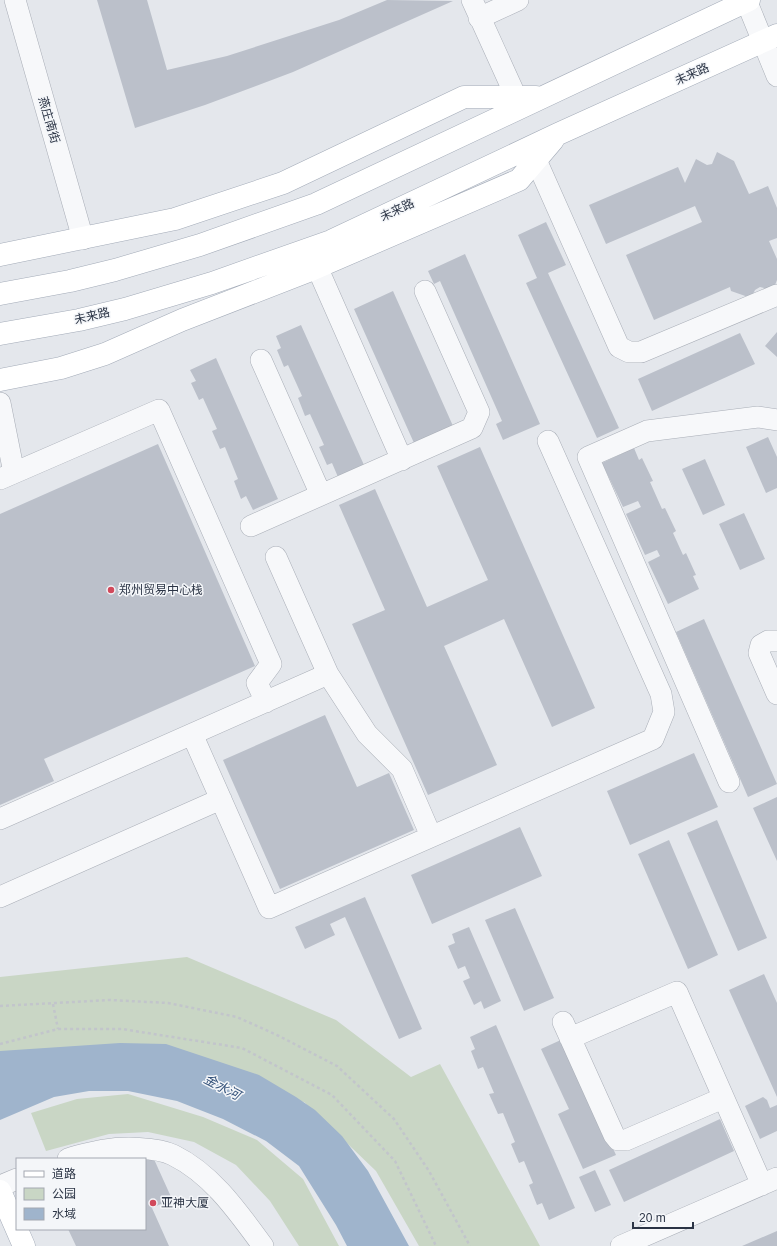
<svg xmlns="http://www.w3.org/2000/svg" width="777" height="1246" font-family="Arial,'Noto Sans SC',sans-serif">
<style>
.green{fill:#c9d6c5}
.water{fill:#9fb4cc}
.building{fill:#bbc0ca}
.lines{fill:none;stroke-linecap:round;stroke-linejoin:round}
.minor-casing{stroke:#a9aeb7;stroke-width:22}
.major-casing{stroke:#a3abb8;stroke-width:23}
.path{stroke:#c2c5cb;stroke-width:2.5;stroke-dasharray:3 3;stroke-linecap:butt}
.minor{stroke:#f7f8fa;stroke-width:21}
.major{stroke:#fff;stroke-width:22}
.poi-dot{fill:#d1495b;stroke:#f4f6f9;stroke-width:1.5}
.labels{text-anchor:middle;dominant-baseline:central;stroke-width:3;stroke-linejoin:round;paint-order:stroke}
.street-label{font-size:12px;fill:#2b3445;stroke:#f4f6f9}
.poi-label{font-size:12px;fill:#2b3445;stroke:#f4f6f9;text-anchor:start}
.water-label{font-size:13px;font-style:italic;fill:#34527a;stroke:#f4f6f9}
</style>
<rect width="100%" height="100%" fill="#e4e7ec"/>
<path class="green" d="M187 957 336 1020 411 1077 440 1064 540 1246H419L376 1171 304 1102 0 1053V977Z
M128 1094 203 1117 257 1140 303 1179 339 1246H299L270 1201 236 1165 194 1142 148 1132 109 1134 46 1151 31 1113 77 1099Z"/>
<path class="water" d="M120 1043 166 1044 259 1075 296 1097 315 1110 342 1136 368 1171 409 1246H347L336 1225 299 1166 266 1141 223 1119 177 1101 128 1091H89L54 1097 0 1120V1051Z"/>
<path class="building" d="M97 0H147L167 70 227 56 339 20 387 0 453 1 293 72 205 105 135 128Z
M717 152 734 161 749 194 768 186 777 208V238L769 241 777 259V280L773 290 760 287 755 290 751 298 731 291 730 287 654 320 626 255 702 222 695 206 606 244 589 205 678 167 685 183 696 159 707 165 712 164Z
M546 222 566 265 548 273 619 428 597 438 526 283 537 278 518 235Z
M465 254 540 424 503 440 496 424 502 421 440 281 434 284 428 271Z
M393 291 453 426 414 443 354 309Z
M301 325 364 465 338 477 332 463 327 465 319 447 324 445 310 414 305 416 298 398 302 396 288 365 284 367 277 350 281 348 276 336Z
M777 332V357L765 346Z
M740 333 755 364 652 411 638 379Z
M216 358 278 499 253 510 246 496 241 499 234 481 238 479 225 447 220 449 212 431 217 429 203 398 199 400 191 383 196 381 190 370Z
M768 437 777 457V488L766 493 746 447Z
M158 444 255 666 44 759 54 781 0 805V514Z
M480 447 595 708 552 727 504 619 444 646 497 765 428 795 352 624 385 610 339 505 375 489 427 607 488 580 437 466Z
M634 448 639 460 642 458 653 481 650 482 662 509 665 508 676 531 673 533 683 555 686 553 696 575 693 576 699 589 668 604 648 562 660 556 657 550 645 555 626 514 641 507 638 501 623 507 602 463Z
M705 459 725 505 703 515 682 469Z
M744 513 765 559 740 570 719 524Z
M704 619 777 784 748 797 676 632Z
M325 715 357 787 389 773 414 830 280 889 223 760Z
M694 753 718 807 630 845 607 791Z
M777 797V861L753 808Z
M717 820 767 938 738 951 687 833Z
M520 827 542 876 432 924 411 875Z
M669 840 718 955 688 969 638 854Z
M365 897 422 1029 399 1039 345 917 330 924 335 935 305 949 295 927Z
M515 908 554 998 524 1011 485 920Z
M469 927 501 1001 484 1009 481 1001 474 1005 463 981 470 978 465 966 458 969 448 946 455 943 452 934Z
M764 974 777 1003V1097L729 990Z
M496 1025 575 1208 549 1220 542 1203 537 1205 529 1185 533 1183 524 1161 519 1163 511 1144 515 1142 503 1113 498 1114 489 1094 494 1093 483 1067 478 1069 471 1051 475 1049 470 1037Z
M563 1039 616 1155 583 1169 558 1114 569 1109 541 1049Z
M763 1097 767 1100 770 1108 777 1105V1131L760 1139 745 1106Z
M720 1119 734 1151 624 1202 609 1170Z
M153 1157 172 1199 152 1208 169 1246H76L68 1229H145V1160Z
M595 1170 611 1205 595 1212 579 1177Z
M777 1231V1246H742Z"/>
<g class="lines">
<g class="minor-casing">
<path id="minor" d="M15 0 83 239
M472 0 516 97
M746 0 777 76
M479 18 518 0
M536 160 619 347 629 352H641L777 295
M317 267 402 460
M261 360 321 495
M0 403 14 473
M0 479 159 410 271 664 257 683 266 702
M251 526 472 428 479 412 425 291
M777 641H768L761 645 759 653 777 694
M328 674 367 734 402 769 431 836
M192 734 269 908 653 739 664 712 661 694 548 441
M729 782 588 457 647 431 758 417 777 420
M0 819 328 674 276 557
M0 897 221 799
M563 1022 614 1135 618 1140H626L723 1098
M570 1038 677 992 762 1185
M68 1159C80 1154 92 1153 104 1150 122 1147 157 1147 173 1155 212 1174 238 1212 263 1246
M0 1186 17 1179
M621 1246 777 1178"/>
</g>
<g class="major-casing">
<path id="major" d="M0 255 175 219 283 183 464 97H536
M0 294 70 281 115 270 200 245 316 204 749 0
M0 334 79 320 125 309 212 283 331 241 558 134 777 35
M0 380 61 368 105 354 182 320 311 270 519 180 553 140
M0 1191 24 1246"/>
</g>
<path class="path" d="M53 1004 58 1029
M0 1006 110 1000 168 1003 237 1017 279 1036 337 1066 394 1119 429 1171 470 1246
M0 1044 58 1029H122L242 1048 332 1095 395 1161 436 1246"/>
<use href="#minor" class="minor"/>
<use href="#major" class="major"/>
</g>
<g class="poi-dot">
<circle cx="111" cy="590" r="4"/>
<circle cx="153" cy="1203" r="4"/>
</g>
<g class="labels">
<g class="street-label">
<text transform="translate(692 74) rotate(-24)">未来路</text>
<text transform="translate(49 120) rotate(74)">燕庄南街</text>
<text transform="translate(397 210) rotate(-25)">未来路</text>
<text transform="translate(92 316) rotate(-13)">未来路</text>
</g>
<g class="poi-label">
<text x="119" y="590">郑州贸易中心栈</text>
<text x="161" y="1203">亚神大厦</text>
</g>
<g class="water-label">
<text transform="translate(222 1087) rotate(28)">金水河</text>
</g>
</g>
<rect x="16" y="1158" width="130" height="72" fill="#f4f6f9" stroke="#a4a8b1"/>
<rect x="24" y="1171" width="20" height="6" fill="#ffffff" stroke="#a4a8b1"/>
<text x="52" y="1178" font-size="12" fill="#2b3445">道路</text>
<rect x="24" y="1188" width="20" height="12" fill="#c9d6c5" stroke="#a4a8b1"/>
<text x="52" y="1198" font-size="12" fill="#2b3445">公园</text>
<rect x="24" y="1208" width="20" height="12" fill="#9fb4cc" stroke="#a4a8b1"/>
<text x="52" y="1218" font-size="12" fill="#2b3445">水域</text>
<path d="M633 1222v6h60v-6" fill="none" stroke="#2b3445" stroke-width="2"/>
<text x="639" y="1222" font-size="12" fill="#2b3445" stroke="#f4f6f9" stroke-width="3" paint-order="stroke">20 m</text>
</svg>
